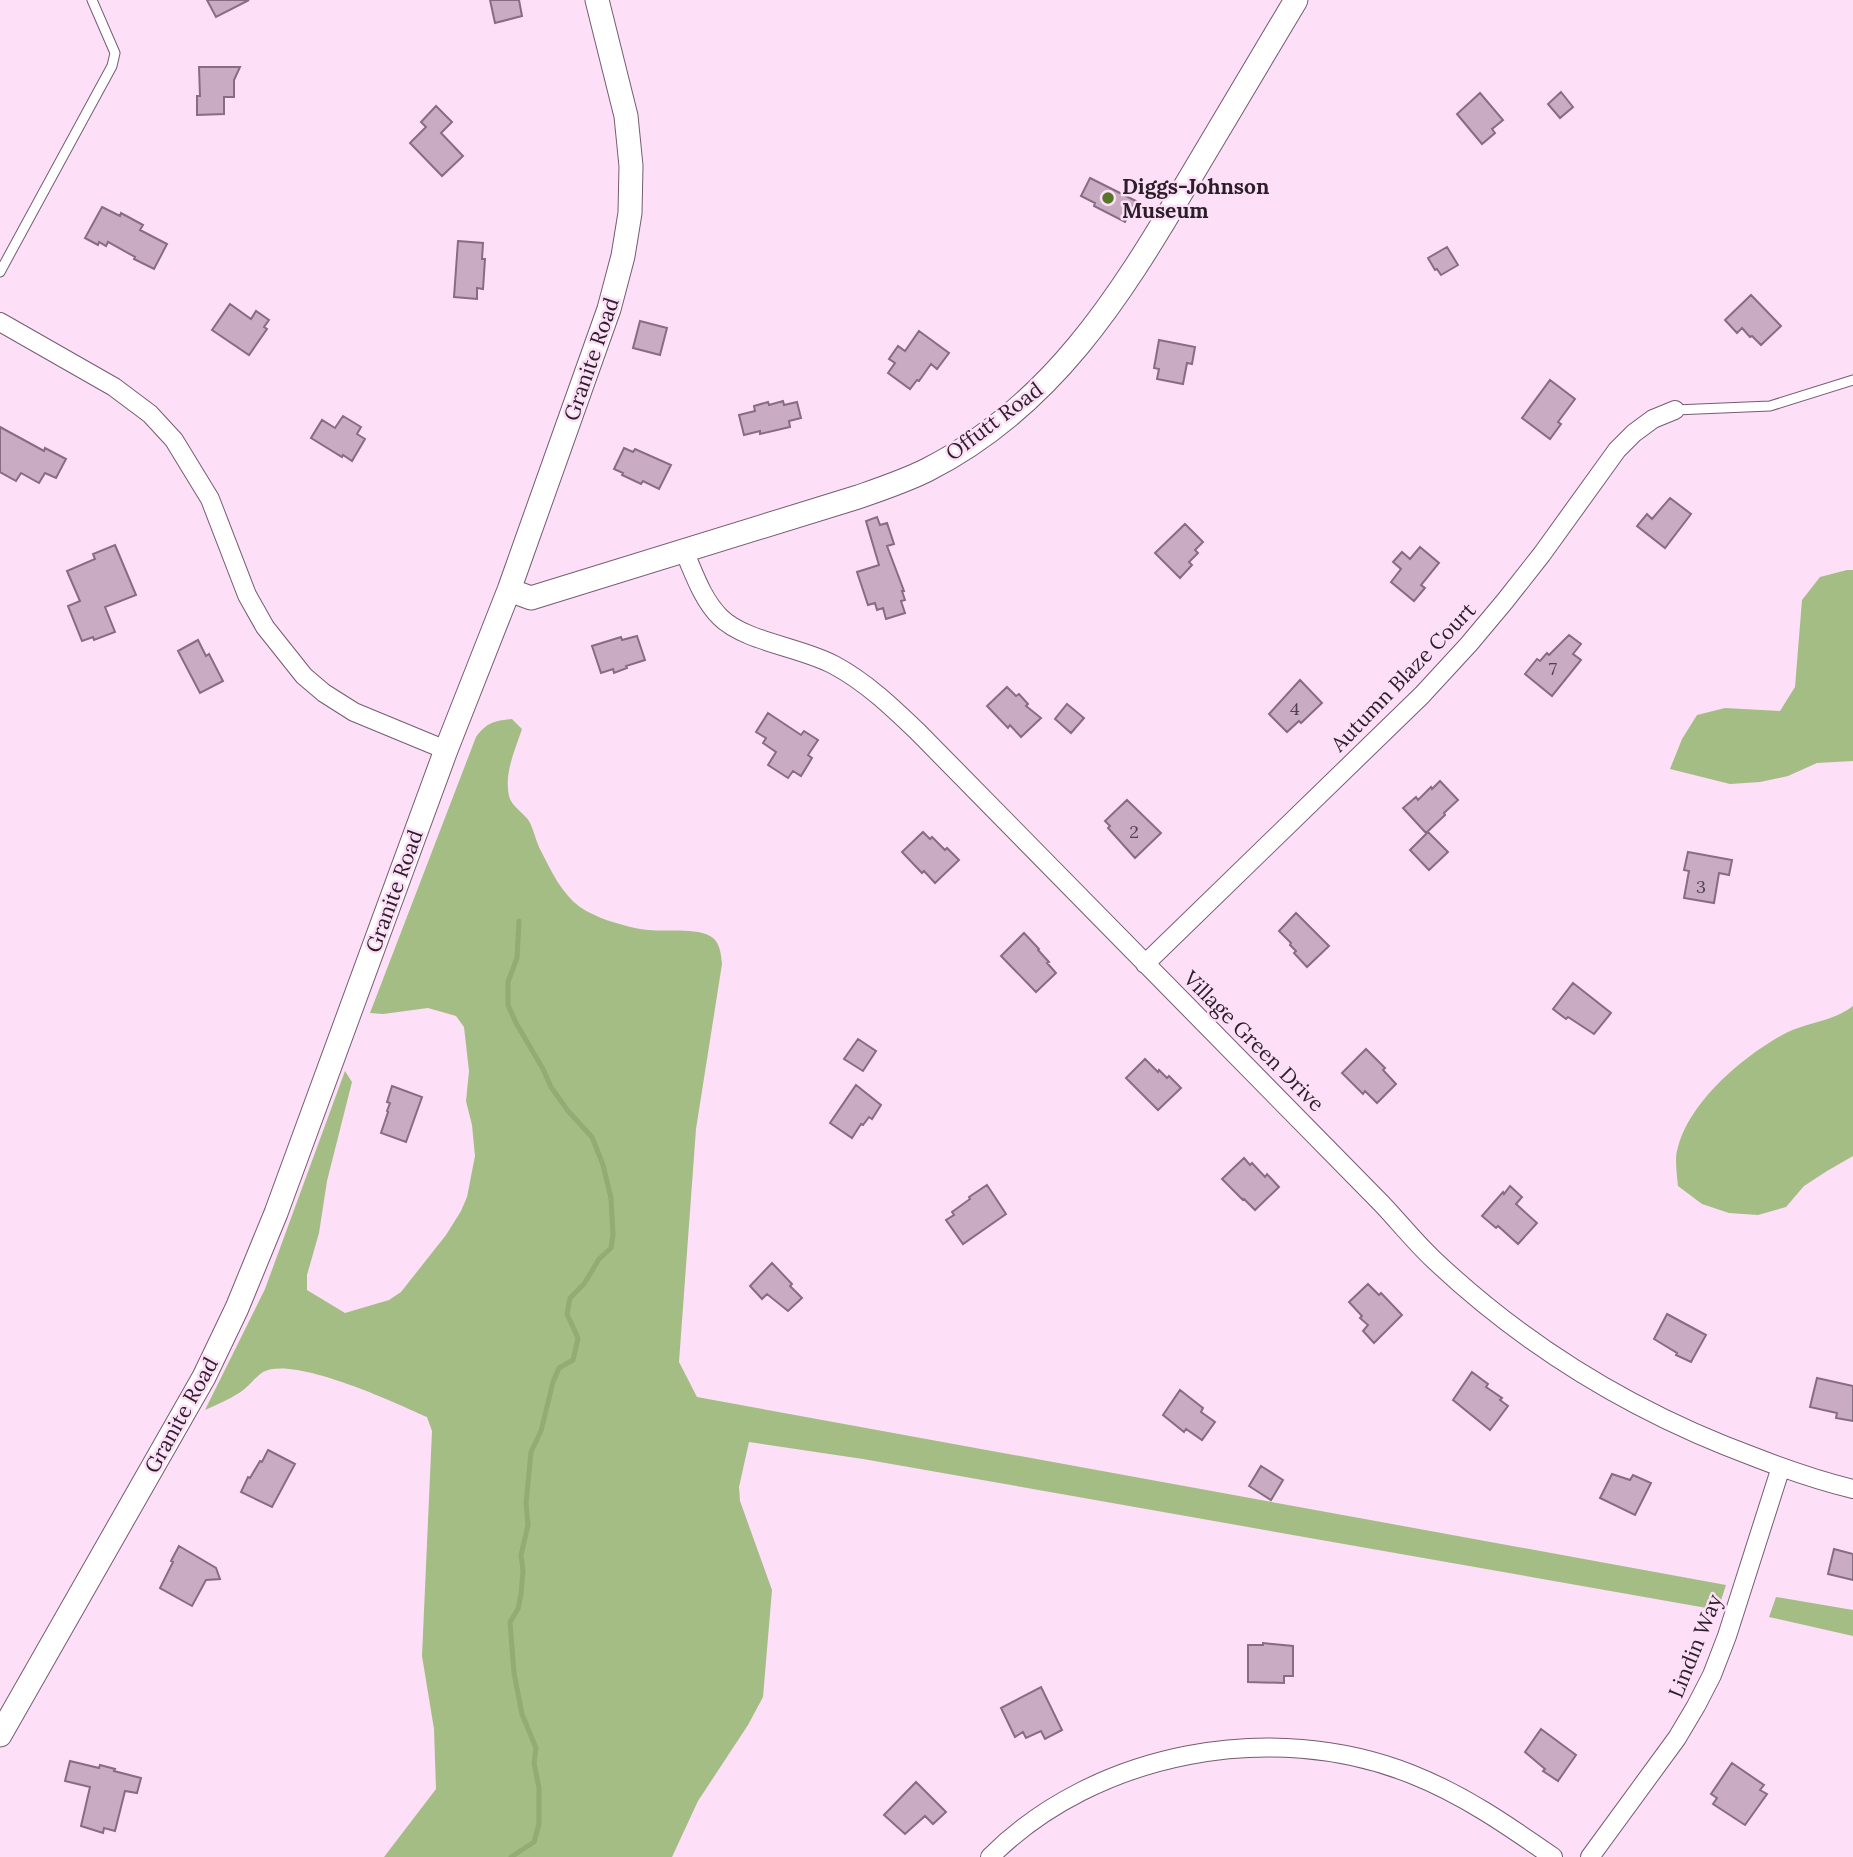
<svg xmlns="http://www.w3.org/2000/svg" width="1853" height="1857" font-family="Lora,serif">
<style>
.forest{fill:#a4bd85}
.lines{fill:none;stroke-linecap:round;stroke-linejoin:round}
.stream{stroke:#93ab74;stroke-width:5}
.building{fill:#c9acc4;stroke:#866d82;stroke-width:2}
.service-casing{stroke:#755c71;stroke-width:11}
.minor-casing{stroke:#755c71;stroke-width:20}
.tertiary-casing{stroke:#755c71;stroke-width:25}
.service{stroke:#fff;stroke-width:9}
.minor{stroke:#fff;stroke-width:18}
.tertiary{stroke:#fff;stroke-width:23}
.poi-dot{fill:#58752a;stroke:#fddff7;stroke-width:2.5}
.labels{text-anchor:middle;dominant-baseline:central;stroke-width:5;stroke-linejoin:round;paint-order:stroke}
.number-label{font-size:18px;fill:#52424f}
.poi-label{font-size:21px;font-weight:bold;fill:#2a1f28;stroke:#fddff7;text-anchor:start}
.street-label{font-size:21px;fill:#2a1f28;stroke:#fddff7}
</style>
<rect width="100%" height="100%" fill="#fddff7"/>
<path class="forest" d="M1847 570H1853V761L1817 763 1788 776 1760 782 1730 784 1670 769 1682 739 1697 715 1725 708 1780 711 1795 687 1802 600 1820 577Z
M512 719 522 729C515 750 504 773 509 796 511 806 524 813 529 821 534 830 536 842 541 851 551 871 562 894 580 907 596 918 618 924 635 928 657 934 692 926 710 936 720 941 721 954 722 964L696 1129 679 1362 697 1397 1726 1585 1718 1610 863 1459 749 1442 739 1487 740 1501 772 1590 763 1697 748 1725 698 1801 672 1857H384L436 1789 434 1729 422 1656 432 1431 427 1417C396 1403 293 1355 263 1372 254 1378 248 1388 239 1393 228 1400 216 1405 205 1410L265 1289 345 1071 352 1082 327 1181 319 1233 307 1275V1290L345 1313 389 1300 401 1292 446 1235 461 1211 467 1197 475 1156 472 1125 466 1101 469 1071 464 1027 456 1016 428 1008 383 1014 370 1013 476 737C487 722 494 721 512 719Z
M1853 1006V1156L1827 1171 1804 1186 1786 1207 1758 1215 1729 1213 1702 1204 1678 1186C1677 1177 1676 1168 1676 1159 1681 1107 1745 1054 1788 1032 1809 1022 1834 1021 1853 1006Z
M1776 1597 1853 1610V1636L1769 1617Z"/>
<g class="lines">
<path class="stream" d="M511 1857 534 1842 539 1824V1788L534 1763 536 1748 522 1714 514 1673 510 1622 518 1609 521 1594 523 1571 521 1555 528 1525 526 1503 531 1452 541 1431 553 1382 559 1368 573 1360 578 1338 567 1314 570 1298 584 1284 599 1259 611 1248 613 1235 611 1198 603 1165 592 1137 568 1111 551 1087 543 1069 516 1023 508 1005V982L517 958 519 921"/>
</g>
<path class="building" d="M207 0H249L216 17Z
M490 0H519L522 16 495 23Z
M199 67H240L234 80V97H224V114L197 115V96H200Z
M1561 92 1573 107 1560 118 1548 104Z
M1480 93 1503 120 1492 129 1495 133 1482 144 1457 114Z
M436 106 452 122 441 133 463 156 442 176 410 143 426 127 421 122Z
M1090 178 1136 201 1125 222 1094 206 1095 203 1081 196Z
M102 207 120 216 121 213 143 225 140 230 167 244 154 269 134 259 135 257 108 242 106 246 99 242 98 245 85 238Z
M458 241 483 243 482 259H485L483 289 477 288V299L454 297Z
M1447 247 1458 265 1441 275 1437 269 1435 270 1428 258Z
M1751 295 1781 326 1761 345 1752 336 1750 337 1742 328 1737 333 1725 320Z
M230 304 251 319 256 311 269 320 264 327 267 329 249 355 212 330Z
M640 321 667 328 660 355 633 348Z
M919 331 949 353 937 369 931 364 919 381 917 380 910 389 888 373 895 363 889 359 898 346 905 351Z
M1159 340 1195 347 1192 364 1187 363 1183 384 1157 379 1159 369 1154 368Z
M1550 380 1575 399 1558 422 1561 424 1550 439 1522 418Z
M783 401 784 405 797 402 801 418 789 421 790 427 760 434V431L744 435 739 415 755 411 754 406 768 402 769 405Z
M343 416 361 427 357 434 365 439 352 461 343 455 342 457 311 438 322 420 335 428Z
M0 427 44 451 45 448 66 459 56 478 45 473 39 483 21 473 16 481 0 472Z
M624 448 633 452 635 449 671 465 659 489 643 481 641 484 622 475 623 473 614 469Z
M1670 498 1691 514 1665 548 1637 526 1647 514 1652 519Z
M877 517 880 525 887 523 894 544 887 546 904 591H902L905 600 901 601 905 613 886 619 883 608 877 610 875 603 868 605 857 572 879 565 866 521Z
M1185 524 1203 542 1195 550 1198 553 1189 562 1192 565 1180 578 1155 553Z
M115 545 136 595 105 607 115 632 94 640 93 637 82 641 68 606 80 601 67 571 95 559 93 554Z
M1420 547 1439 563 1421 585 1425 588 1414 601 1391 582 1401 569 1393 562 1402 552 1410 559Z
M1569 635 1581 644 1573 654 1581 660 1552 696 1525 674 1537 659 1540 661 1547 653 1549 655Z
M637 636 645 660 626 666 627 668 614 673 613 669 601 673 592 646 621 637 622 640Z
M198 640 206 656 209 654 223 681 200 693 178 651Z
M1300 680 1322 703 1301 723 1299 721 1287 732 1269 714Z
M1007 687 1016 696 1019 694 1028 704 1026 706 1041 718 1021 737 1010 725 1008 728 987 706Z
M1067 704 1084 718 1071 733 1055 719Z
M768 713 801 735 804 731 818 740 808 755 812 758 801 776 793 771 788 778 768 765 776 752 763 743 766 738 756 732Z
M1440 781 1458 800 1444 813 1445 815 1426 833 1403 808 1416 797 1418 800 1431 787 1432 789Z
M1127 800 1161 833 1135 858 1108 828 1110 826 1105 821Z
M923 832 930 839 932 837 945 850 947 848 959 860 935 883 924 871 922 873 902 852Z
M1428 832 1448 852 1429 870 1410 850Z
M1688 852 1732 860 1729 875 1719 873 1714 903 1684 898 1689 871 1684 870Z
M1296 913 1329 946 1307 967 1294 953 1296 951 1290 945 1291 943 1279 931Z
M1024 933 1039 949 1038 950 1049 962 1047 963 1056 973 1036 992 1001 956Z
M1573 983 1611 1013 1594 1034 1568 1017 1566 1019 1553 1009Z
M858 1039 876 1051 863 1071 844 1059Z
M1366 1049 1385 1068 1383 1070 1396 1084 1377 1103 1365 1091 1363 1094 1342 1073Z
M1145 1059 1158 1072 1159 1070 1167 1078 1169 1076 1181 1088 1158 1110 1126 1078Z
M856 1085 881 1105 872 1119 869 1117 863 1125 861 1124 852 1138 830 1123Z
M392 1086 422 1097 406 1142 381 1133 388 1112 387 1111 390 1103 387 1102Z
M1244 1158 1250 1165 1252 1163 1265 1177 1267 1174 1279 1187 1255 1210 1244 1199 1243 1200 1222 1179Z
M987 1185 1006 1214 963 1244 946 1220 954 1215 952 1212 970 1199 969 1197Z
M1510 1186 1522 1197 1516 1204 1537 1223 1518 1244 1498 1226 1496 1228 1482 1216 1503 1192 1504 1194Z
M772 1263 792 1284 790 1286 802 1298 788 1311 767 1294 762 1299 750 1286Z
M1368 1284 1379 1295 1381 1293 1402 1315 1374 1343 1363 1331 1368 1325 1360 1318 1362 1316 1349 1302Z
M1667 1314 1706 1335 1691 1362 1676 1355 1677 1353 1654 1339Z
M1472 1372 1488 1384 1486 1387 1502 1398 1500 1400 1508 1406 1490 1430 1453 1400Z
M1817 1378 1853 1386V1421L1836 1418 1837 1413 1810 1407Z
M1180 1390 1203 1408 1201 1412 1215 1422 1202 1440 1186 1429 1184 1432 1163 1415Z
M268 1450 295 1464 272 1507 241 1492 248 1477 250 1478 260 1461 262 1462Z
M1261 1466 1283 1480 1271 1500 1249 1486Z
M1612 1474 1630 1480 1633 1475 1651 1483 1635 1515 1600 1498Z
M179 1546 216 1568 220 1579 206 1580 192 1606 160 1588 173 1562 171 1561Z
M1834 1549 1853 1554V1580L1828 1574Z
M1263 1643 1293 1646V1676H1284V1683L1248 1682V1645H1263Z
M1041 1687 1062 1730 1045 1739 1041 1731 1026 1738 1023 1732 1015 1737 1001 1708Z
M1541 1729 1576 1755 1558 1781 1543 1771 1545 1769 1525 1752Z
M70 1761 99 1768 100 1765 115 1769 114 1771 141 1778 137 1793 125 1791 115 1831 104 1828 103 1833 81 1826 90 1787 65 1781Z
M1732 1763 1764 1785 1760 1790 1767 1794 1745 1825 1713 1804 1717 1798 1711 1794Z
M916 1782 946 1812 933 1824 925 1816 905 1834 884 1815Z"/>
<g class="lines">
<g class="service-casing">
<path id="service" d="M0 272 112 66 115 53 92 0
M1675 410 1770 406 1853 380"/>
</g>
<g class="minor-casing">
<path id="minor" d="M0 322 114 387 150 414 174 440 210 499 247 595 265 627 304 676 324 693 354 712 446 750
M684 551C694 573 702 599 720 617 745 642 801 647 834 665 866 682 893 708 919 733L1382 1204C1399 1222 1415 1242 1433 1259 1528 1349 1634 1413 1757 1458 1788 1470 1820 1481 1853 1489
M1145 964 1422 695 1469 644 1505 601 1542 554 1617 450 1634 433 1653 419 1675 410
M990 1857C1096 1751 1273 1719 1411 1774 1464 1795 1507 1825 1553 1857
M1590 1857 1677 1738 1696 1706 1712 1675 1727 1636 1781 1467"/>
</g>
<g class="tertiary-casing">
<path id="tertiary" d="M509 590 531 598 858 497C881 489 905 481 927 470 1051 407 1119 298 1187 183 1224 122 1260 61 1296 0
M0 1735 204 1377 237 1308 276 1213 446 750 509 590 609 309 623 256 630 213 631 166 626 116 597 0"/>
</g>
<use href="#service" class="service"/>
<use href="#minor" class="minor"/>
<use href="#tertiary" class="tertiary"/>
</g>
<circle class="poi-dot" cx="1108" cy="198" r="7"/>
<g class="labels">
<g class="number-label">
<text x="1553" y="668">7</text>
<text x="1295" y="708">4</text>
<text x="1134" y="831">2</text>
<text x="1701" y="886">3</text>
</g>
<g class="poi-label">
<text x="1122" y="186">Diggs-Johnson<tspan x="1122" dy="24">Museum</tspan></text>
</g>
<g class="street-label">
<text transform="translate(591 359) rotate(-71)">Granite Road</text>
<text transform="translate(994 421) rotate(-37)">Offutt Road</text>
<text transform="translate(1403 677) rotate(-46)">Autumn Blaze Court</text>
<text transform="translate(394 891) rotate(-70)">Granite Road</text>
<text transform="translate(1254 1041) rotate(45)">Village Green Drive</text>
<text transform="translate(181 1415) rotate(-61)">Granite Road</text>
<text transform="translate(1695 1646) rotate(-68)">Lindin Way</text>
</g>
</g>
</svg>
